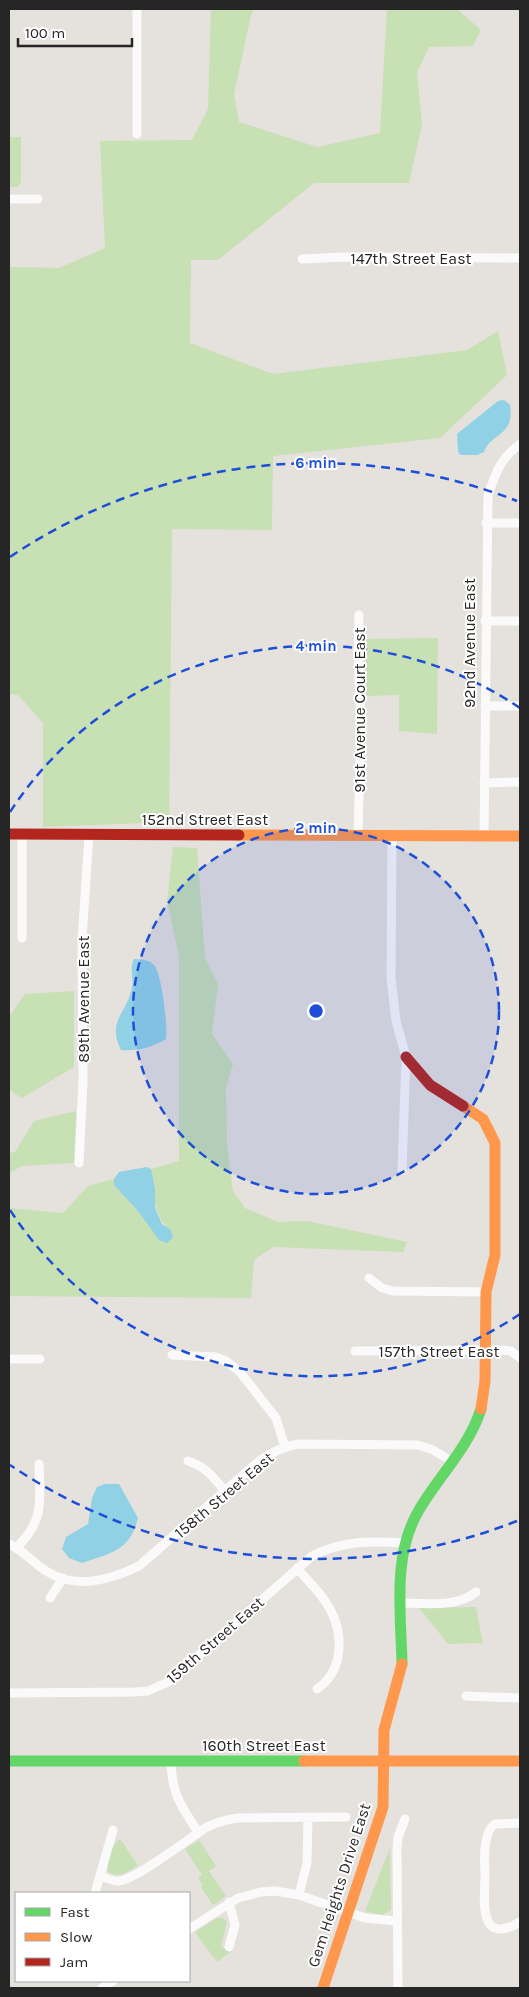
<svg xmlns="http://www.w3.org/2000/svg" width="529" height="1997" font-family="Karla,sans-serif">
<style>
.green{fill:#c7e0b4}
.water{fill:#90d1e6}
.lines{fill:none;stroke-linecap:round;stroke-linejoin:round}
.street{stroke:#fbfafa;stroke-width:9}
.fast{stroke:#63d668;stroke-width:11}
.slow{stroke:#ff974d;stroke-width:11}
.jam{stroke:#b3261e;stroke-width:11}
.ring{fill:none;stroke:#1d4ed8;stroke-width:2.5;stroke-dasharray:9 6}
.labels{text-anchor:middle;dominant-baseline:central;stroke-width:4;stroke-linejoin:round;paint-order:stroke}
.street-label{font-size:16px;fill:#262626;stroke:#fff}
.centre{fill:#1d4ed8;stroke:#fff;stroke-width:2.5}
.ring-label{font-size:15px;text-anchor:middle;font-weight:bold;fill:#1d4ed8;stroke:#fff;stroke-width:4;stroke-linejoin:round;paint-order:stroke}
</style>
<rect width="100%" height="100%" fill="#e5e1dc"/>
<path class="green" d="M211 9H254L251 15 234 94 239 122 317 147 380 133 387 9H457L481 30 473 46 429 47 417 72 422 124 409 183H314L218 260H191L190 343 273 374 467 350 498 331 507 375 440 438 273 456 272 530 172 529 169 822 43 827V723L18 695 9 694V267L59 268 105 248 100 141 192 140 208 109Z
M9 137H21V182L18 187H9Z
M438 638 437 734 399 731V695L366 696 365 639Z
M173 847 197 848 205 958 218 984 212 1034 233 1064 226 1088 227 1144 233 1191 245 1208 278 1222 307 1221 407 1242 403 1252 273 1247 254 1260 251 1298 9 1296V1208L63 1213 88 1186 114 1179 115 1185 138 1211 170 1229C151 1215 155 1191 151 1169L179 1161V957L167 900Z
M74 991V1067L22 1098 9 1090V1014L12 1013 25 994Z
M76 1111 74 1163 21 1166 9 1174V1153L15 1152 34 1121Z
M476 1607 483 1645 479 1643 448 1644 419 1608Z
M120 1839 138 1865C128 1872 119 1879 108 1872 106 1862 111 1845 120 1839Z
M199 1840 216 1866 209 1871 226 1896 213 1905 201 1887 203 1886 198 1878 202 1875 185 1849Z
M390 1848 391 1910 382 1915 365 1911Z
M217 1918H222L227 1922 221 1947 232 1951 217 1962 195 1932Z"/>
<path class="water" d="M504 400 510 405C515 436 492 432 484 452L477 455H460L458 451 457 434 498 401Z
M134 959C140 959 149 960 153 964 162 971 168 1028 166 1039 151 1048 139 1051 121 1050 106 1021 128 1012 132 987 134 978 129 968 134 959Z
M147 1167 151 1169 155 1189V1208L162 1224 170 1229 173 1237 167 1243 159 1240 138 1211 114 1185V1179L119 1172Z
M105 1484H119L138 1518C130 1551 111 1553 82 1563L69 1558 62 1549 66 1537 88 1524 92 1498 97 1487Z"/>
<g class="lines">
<path class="street" d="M137 134V9
M9 199H38
M302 259 345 257 520 258
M486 523H520
M485 621H520
M485 706H520
M484 783 520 782
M358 835 361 721 358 655 359 615
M392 835 391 978 396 1021 406 1057 402 1170
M484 836 488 495C497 471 499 460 520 444
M22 938V834
M79 1163 83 1082 82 940 89 835
M369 1278 382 1288 393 1291 486 1292
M355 1351 502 1350 511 1351 520 1358
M172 1355 216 1357 226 1361 239 1371 276 1418 285 1447
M9 1359H40
M188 1461C205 1466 214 1478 225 1491
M9 1544C23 1550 33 1563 46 1571 76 1590 110 1580 139 1566L258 1462C271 1452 283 1447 298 1444L418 1445 433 1450 453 1462
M17 1547C45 1520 40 1500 39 1464
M297 1568C306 1579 317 1589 325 1601 344 1628 346 1669 317 1689
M50 1598 63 1578
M401 1603C425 1603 457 1608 476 1592
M9 1693 134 1692 148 1691 168 1682 312 1556C344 1540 370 1541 405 1543
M466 1696 520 1698
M171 1761C172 1795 180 1804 198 1832
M520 1823 495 1824C491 1827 488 1832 487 1837 483 1849 485 1864 485 1876 484 1903 479 1946 520 1922
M100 1876C106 1878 112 1881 118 1881 133 1881 183 1843 198 1833 209 1824 224 1820 238 1818L346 1817
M95 1893 113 1830
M299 1895 307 1863 308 1818
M229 1902 235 1925 229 1947
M189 1929 238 1898 261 1892 275 1891 299 1895 365 1918 397 1921
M102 1988 113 1981
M398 1988 397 1849 398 1837 405 1819"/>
<path class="fast" d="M402 1664C401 1613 392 1555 419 1510 439 1476 469 1447 481 1409
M9 1761H304"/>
<path class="slow" d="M239 835 520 836
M463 1106 483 1119 495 1143V1255L486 1292 485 1381 481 1409
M304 1761H520
M323 1988 383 1807 384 1730 402 1664"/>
<path class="jam" d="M9 834 239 835
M406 1057 430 1085 463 1106"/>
</g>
<circle cx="316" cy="1011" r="183" fill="#1d4ed8" fill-opacity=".12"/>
<g class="ring">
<circle cx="316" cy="1011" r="183"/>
<path d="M520 1314A365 365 0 0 1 10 1210M10 812A365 365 0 0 1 520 708"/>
<path d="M517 1521A548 548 0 0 1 10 1465M10 557A548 548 0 0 1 517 501"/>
</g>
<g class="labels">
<g class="street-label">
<text x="411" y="258">147th Street East</text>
<text transform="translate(469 643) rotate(-90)">92nd Avenue East</text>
<text transform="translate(359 710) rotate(-90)">91st Avenue Court East</text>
<text x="205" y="819">152nd Street East</text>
<text transform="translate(83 999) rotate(-90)">89th Avenue East</text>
<text x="439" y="1351">157th Street East</text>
<text transform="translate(224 1495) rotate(-40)">158th Street East</text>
<text transform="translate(215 1640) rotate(-41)">159th Street East</text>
<text x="264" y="1745">160th Street East</text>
<text transform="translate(339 1885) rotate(-72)">Gem Heights Drive East</text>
</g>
</g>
<circle cx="316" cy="1011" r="8" class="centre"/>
<g class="ring-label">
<text x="316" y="468">6 min</text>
<text x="316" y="651">4 min</text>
<text x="316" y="833">2 min</text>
</g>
<rect width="529" height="1997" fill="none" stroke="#262626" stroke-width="20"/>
<rect x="15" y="1892" width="175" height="90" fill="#ffffff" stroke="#a8a8a8"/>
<rect x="25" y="1908" width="25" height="8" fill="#63d668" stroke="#a8a8a8"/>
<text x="60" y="1917" font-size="15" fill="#262626">Fast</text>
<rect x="25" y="1933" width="25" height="8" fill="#ff974d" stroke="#a8a8a8"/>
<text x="60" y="1942" font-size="15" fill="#262626">Slow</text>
<rect x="25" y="1958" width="25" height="8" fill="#b3261e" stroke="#a8a8a8"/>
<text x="60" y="1967" font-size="15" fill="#262626">Jam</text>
<path d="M18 38v8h114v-8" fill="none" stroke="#262626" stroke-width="2.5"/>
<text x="25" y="38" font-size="15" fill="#262626" stroke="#ffffff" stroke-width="4" paint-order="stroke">100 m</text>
</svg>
